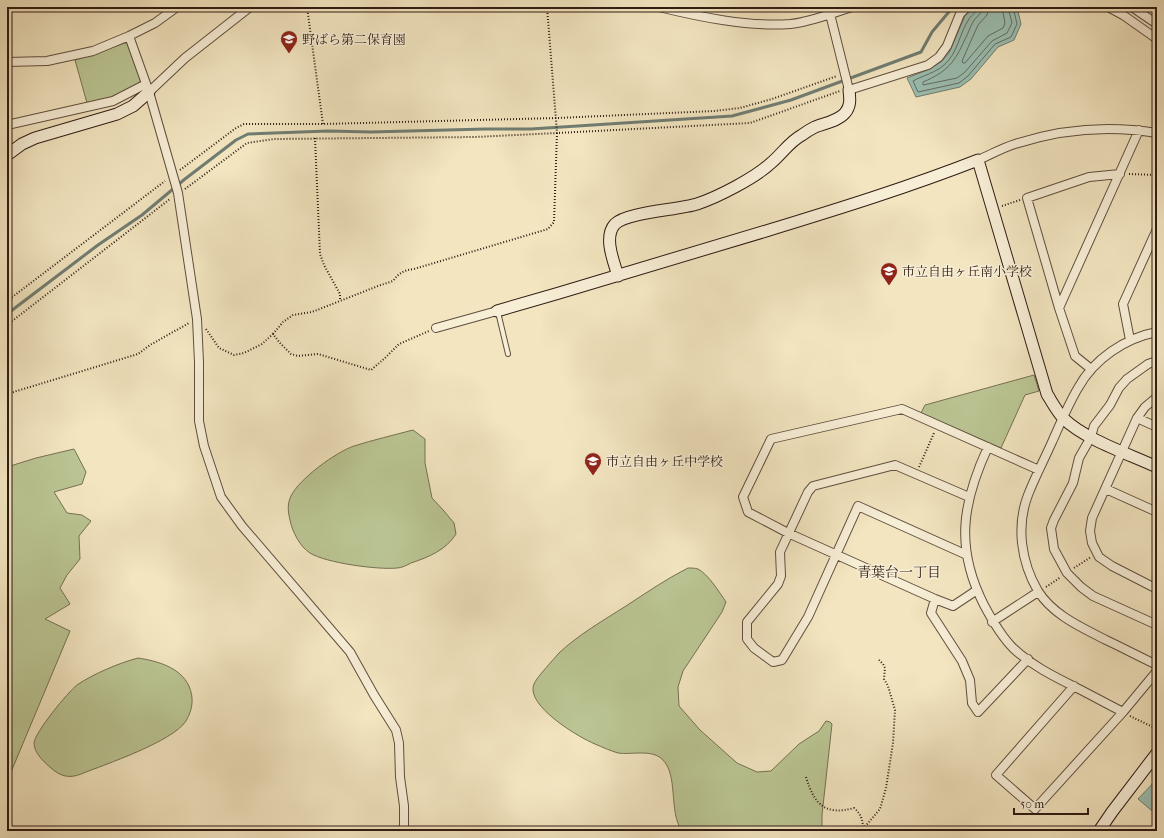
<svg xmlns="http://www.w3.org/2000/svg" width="1164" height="838" font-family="'IM FELL French Canon','Noto Serif JP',serif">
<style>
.green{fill:#bac593;stroke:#757053}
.water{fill:#9bbfb2;stroke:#707d72}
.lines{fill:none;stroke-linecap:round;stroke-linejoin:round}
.shore{stroke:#666d62;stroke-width:1}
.stream{stroke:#707d72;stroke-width:3}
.lane-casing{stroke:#604e3e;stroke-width:6}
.street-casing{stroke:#604e3e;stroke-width:10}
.secondary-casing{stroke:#301b13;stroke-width:13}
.path{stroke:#301b13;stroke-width:2;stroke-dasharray:1 2;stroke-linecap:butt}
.lane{stroke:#f7eed6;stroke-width:4}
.street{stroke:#f7eed6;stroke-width:8}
.secondary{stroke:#f7eed6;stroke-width:11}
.labels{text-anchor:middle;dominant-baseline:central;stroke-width:3;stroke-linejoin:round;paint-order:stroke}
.poi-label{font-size:13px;fill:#301b13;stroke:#f7eed6;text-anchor:start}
.neighbourhood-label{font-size:14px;fill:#301b13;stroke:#f7eed6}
</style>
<rect width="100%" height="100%" fill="#f2e5c0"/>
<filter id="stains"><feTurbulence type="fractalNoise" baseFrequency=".005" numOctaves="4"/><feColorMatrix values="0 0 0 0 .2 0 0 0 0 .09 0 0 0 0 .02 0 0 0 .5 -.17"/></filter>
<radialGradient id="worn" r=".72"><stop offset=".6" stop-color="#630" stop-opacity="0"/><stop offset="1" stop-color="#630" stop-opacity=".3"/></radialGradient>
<path class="green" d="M125 43 130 44 141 80C133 94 102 100 87 103L75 60Z
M1034 375 1039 391 1025 395 1001 448 921 413 925 405Z
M413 430 425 439V463L432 498 444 511 454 523 456 534C446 550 429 557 411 563 407 565 402 568 397 568 378 570 326 563 310 553 300 547 292 531 290 520 288 512 287 504 291 496 299 479 336 452 354 446 373 440 394 435 413 430Z
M74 449 86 472 82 484 54 492 67 513 82 515 91 521 79 536 80 559 67 575 60 588 70 604 45 619 70 631 11 772H7V467L36 458Z
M688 568C691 568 695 568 698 569 708 574 720 593 726 602L722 612 683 671 678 687 679 706 700 730 737 763 757 772 771 771 799 744 819 731 826 721 830 722 832 724 822 815V831H682C668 811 679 775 662 759 651 749 632 755 618 753 611 751 602 747 595 744 578 737 534 710 533 690 533 688 533 686 534 684 536 678 554 659 559 653 578 635 604 620 626 606 646 593 666 579 688 568Z
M138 658C157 661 180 667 189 686 194 698 193 709 186 721 172 742 106 764 81 774 69 779 60 776 51 768 44 762 34 753 34 743 35 732 68 692 77 685 93 674 119 663 138 658Z"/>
<path class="water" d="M975 7H1017L1021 24 1014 40 998 47 971 79 960 87 916 97 907 78 930 69 941 62 949 53 965 16Z
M1157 779V815L1138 799Z"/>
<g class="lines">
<path class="shore" d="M977 7C977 13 972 14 969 19 959 34 958 53 944 65 935 73 924 75 913 81L918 92 959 83 968 76 995 44 1011 37 1017 24 1013 7
M982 7C982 15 976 16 973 22 970 27 968 34 965 39 955 62 947 72 923 82V85L957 78 965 72 992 41 1007 33 1012 23 1008 7
M988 7 987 15 978 25 962 61 963 63H965L988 36 1003 28 1005 23 1002 7"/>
<path class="stream" d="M1061 7 1109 10
M1141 10 1157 9
M1121 11 1133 10
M7 314 98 245 142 215 185 179 236 140 248 134 328 131 371 132 485 129H531L732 116 791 100 921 52 932 32 953 7"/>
<g class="lane-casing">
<path id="lane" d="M498 312 508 354"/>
</g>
<g class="street-casing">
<path id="street" d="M659 7C700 17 748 27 790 24 811 22 832 13 852 7
M1108 7 1123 15 1157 39
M1132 7 1157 24
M830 14 849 90 928 65 939 57 947 46 960 14 967 7
M129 36 149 92 178 193 197 319 199 362V421L204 446 221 497 242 526 350 652 374 695 396 730 399 743 400 777 404 806V826L401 831
M7 62 47 61 93 51 129 36 155 23 177 7
M149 92 185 58 250 7
M7 125 113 101 146 84
M978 160C990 155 1002 148 1015 144 1061 129 1109 125 1157 133
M1059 308 1027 198 1089 177 1120 174
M436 328 497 311
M1157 332C1125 338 1094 359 1078 388 1068 405 1060 424 1052 442 1044 460 1035 477 1028 495 1016 526 1021 562 1038 591 1053 615 1081 627 1106 640 1123 648 1140 657 1157 665
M1130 340 1123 304 1157 229
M1157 361 1148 364 1127 379 1119 388 1110 405 1094 426 1091 437 1079 458 1073 483 1054 520 1051 528 1054 549 1067 573 1081 587 1093 596 1157 625
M1091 369 1075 356 1059 308 1139 130
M1157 397 1145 407 1137 418 1092 518 1090 531 1092 543 1099 557 1112 566 1157 589
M1137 418 1157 427
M988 447C962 503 955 548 984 605 992 620 1001 636 1013 648 1031 665 1053 676 1075 687 1091 695 1107 704 1123 712
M1106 489 1157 512
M967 555 858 506 808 617 782 660 773 662 754 648 747 639V622L778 584 781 576 780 552 808 492 813 486 895 465 969 497
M977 590 953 606 935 599 788 533 748 512 743 497 771 439 902 409 1039 470
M935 599 931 613 962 661 970 680 972 703 978 712 1028 659
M992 622 1038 592
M1074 686 996 775 1035 809 1123 712 1157 671"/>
</g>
<g class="secondary-casing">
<path id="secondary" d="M7 155 22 144 35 138 117 114 133 106 149 92
M618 276C614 262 603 237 615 224 627 212 678 210 697 204 718 197 755 178 771 163 782 154 789 142 802 135 806 132 811 129 815 127 825 123 838 121 845 113 851 106 850 99 849 90
M497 311C587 285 677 258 766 231 838 209 909 187 978 160L1047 394C1052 402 1057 412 1064 419 1086 440 1129 454 1157 467
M1099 831 1112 812 1157 753"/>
</g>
<path class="path" d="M307 7 323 124
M315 138 320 254 324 265 340 294V301
M180 170 236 128 244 124H323L557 118 714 111 740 108 772 99 837 76
M1129 174 1157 175
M185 189 247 143 274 139 475 137 557 133 547 7
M1002 206 1020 200
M7 301 165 181
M7 325 170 199
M206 329 219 348 234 355 244 353 262 344 273 334 280 343 291 354 298 356 318 354 371 370 385 358 399 344 429 331
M273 334 283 322 293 315 312 312 378 286 393 281C399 273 404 270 414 269L548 229 554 222 557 133 750 123 840 91
M7 394 138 354 150 345 189 323
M919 467 934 433
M1074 568 1091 557
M1046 587 1061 577
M1130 716 1157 729
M806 777C814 804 825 816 854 808 862 815 863 821 863 831
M863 829 880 809 886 788 893 743 895 710 888 686 884 679 885 668 883 664 878 659"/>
<use href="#lane" class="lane"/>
<use href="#street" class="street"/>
<use href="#secondary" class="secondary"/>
</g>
<defs>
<g id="school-pin" transform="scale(0.9)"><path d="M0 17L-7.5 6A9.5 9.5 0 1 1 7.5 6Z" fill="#8f2418" stroke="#f7eed6"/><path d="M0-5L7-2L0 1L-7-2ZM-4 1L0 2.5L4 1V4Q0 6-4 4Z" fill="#fff"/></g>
</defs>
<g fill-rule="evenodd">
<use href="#school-pin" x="289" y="39"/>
<use href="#school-pin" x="889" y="271"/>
<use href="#school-pin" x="593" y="461"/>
</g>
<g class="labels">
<g class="poi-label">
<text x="302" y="39">野ばら第二保育園</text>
<text x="902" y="271">市立自由ヶ丘南小学校</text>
<text x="606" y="461">市立自由ヶ丘中学校</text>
</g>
<g class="neighbourhood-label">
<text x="899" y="572">青葉台一丁目</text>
</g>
</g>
<rect width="1164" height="838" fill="none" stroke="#f2e5c0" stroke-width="24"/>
<rect x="8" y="8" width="1148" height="822" fill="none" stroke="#301b13" stroke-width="2"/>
<rect x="12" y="12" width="1140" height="814" fill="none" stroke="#301b13"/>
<path d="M1014 808v6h74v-6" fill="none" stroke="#301b13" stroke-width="2"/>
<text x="1020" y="808" font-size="12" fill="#301b13" stroke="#f7eed6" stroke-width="3" paint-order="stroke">50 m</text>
<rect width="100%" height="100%" filter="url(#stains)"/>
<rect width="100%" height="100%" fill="url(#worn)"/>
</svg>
